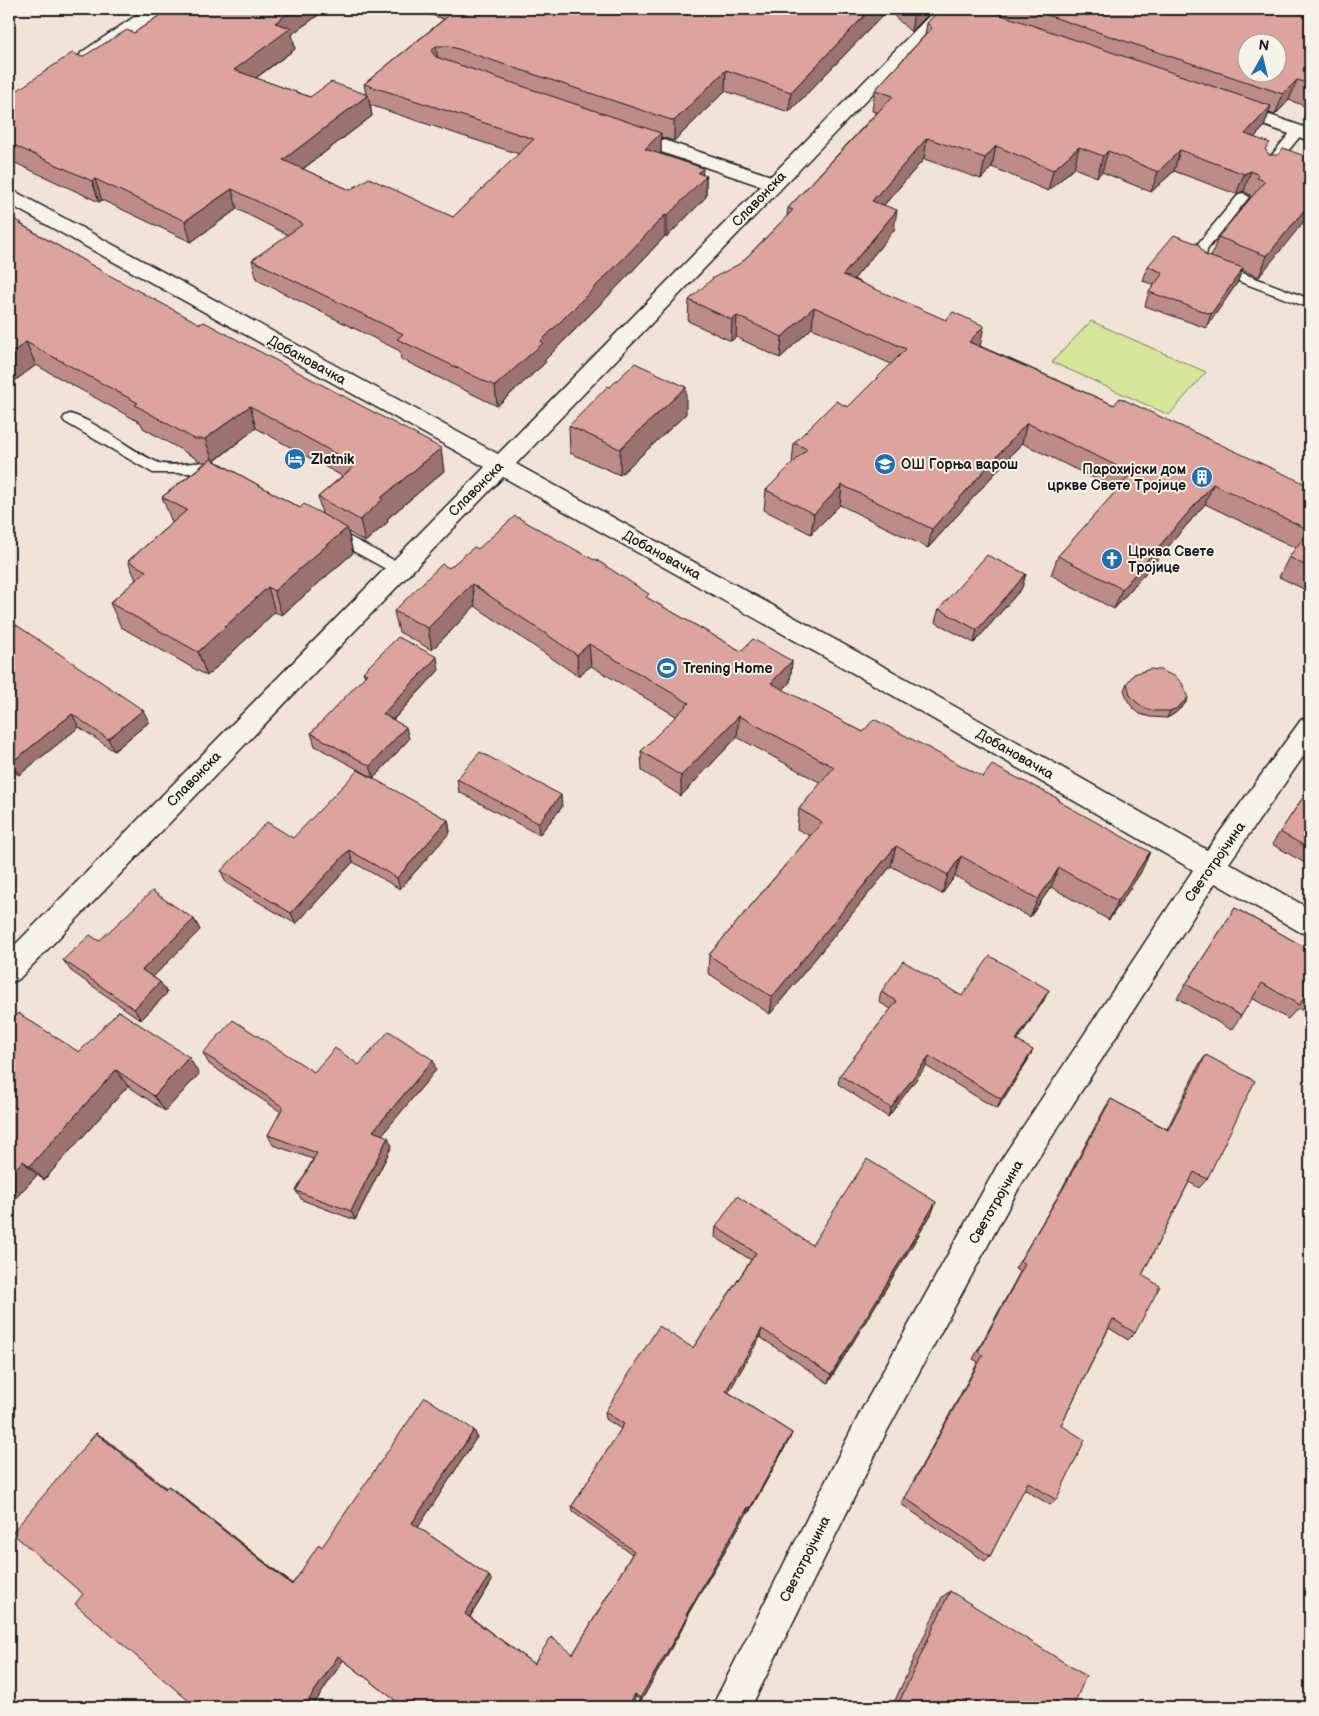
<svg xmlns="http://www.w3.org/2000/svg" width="1319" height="1716" font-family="'Balsamiq Sans',sans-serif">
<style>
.green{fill:#d5e599;stroke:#78805a}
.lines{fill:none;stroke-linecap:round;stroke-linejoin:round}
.service-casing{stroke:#1c1c1c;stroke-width:3}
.minor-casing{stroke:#1c1c1c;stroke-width:3}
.secondary-casing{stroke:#1c1c1c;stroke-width:3}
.service{fill:#f7f3e8;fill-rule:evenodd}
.minor{fill:#f7f3e8;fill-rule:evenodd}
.secondary{fill:#f7f3e8;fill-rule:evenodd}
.wall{fill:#be8c88;stroke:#1c1c1c;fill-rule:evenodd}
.shaded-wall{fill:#9b726f;stroke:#1c1c1c}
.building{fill:#dda39e;stroke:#1c1c1c;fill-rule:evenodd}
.labels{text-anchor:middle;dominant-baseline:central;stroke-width:4;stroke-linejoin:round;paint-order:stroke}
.street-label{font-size:14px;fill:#1c1c1c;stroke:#f7f3e8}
.poi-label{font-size:14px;font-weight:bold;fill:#1c1c1c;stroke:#f7f3e8;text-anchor:start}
</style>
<rect width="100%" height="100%" fill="#f2e3d9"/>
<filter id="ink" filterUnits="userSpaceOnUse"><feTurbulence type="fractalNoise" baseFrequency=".02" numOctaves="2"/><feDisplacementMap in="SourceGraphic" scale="10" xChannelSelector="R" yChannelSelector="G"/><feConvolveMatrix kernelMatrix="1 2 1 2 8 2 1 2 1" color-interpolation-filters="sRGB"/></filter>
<g filter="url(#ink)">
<path class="green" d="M1091 321 1206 372 1169 415 1052 362Z"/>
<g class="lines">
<g class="service-casing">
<path id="service" d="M1298 127 1302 128 1304 131 1302 134 1274 168H1266L1264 165 1266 162 1294 128Z
M1243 193 1249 197 1207 250 1206 256 1211 261 1310 299V308L1201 267 1194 256 1196 246 1239 194Z
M70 414C99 422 130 451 159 463 177 470 218 452 229 472L227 476 222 477 213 473H153L65 422 63 419 65 416Z
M331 527 403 565 406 569 403 573 398 575 393 573 326 536 324 532 326 528Z"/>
</g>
<g class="minor-casing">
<path id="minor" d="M146 9H166L163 13 94 60 88 61 82 60 79 56 82 52Z
M936 9H954L516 464 910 681 1207 850 1301 720 1310 717V747L1229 863 1310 909V935L1300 932 1215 883 1019 1188 886 1433 751 1707H712L862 1409 997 1166 1193 870 892 695 503 477 19 979 9 983V951L485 467 9 204V190L16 192 498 454 761 186 620 138 618 134 620 130 627 128 634 130 771 176Z"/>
</g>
<g class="secondary-casing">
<path id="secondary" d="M1232 102 1310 129V141L1225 112 1223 108 1225 104Z"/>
</g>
<use href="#service" class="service"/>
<use href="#minor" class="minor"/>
<use href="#secondary" class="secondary"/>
</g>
<path class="wall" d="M169 9H327L292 34 295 49 256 78 310 97 366 94 364 84 444 19 412 9H934L911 32 888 10 789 112 725 91 674 141 661 137V154L706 176V197L667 237 665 236 624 280 545 360V363L497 406 401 359 400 351 257 280 252 260 288 235 237 209 191 242 102 200 99 202 9 160V79L14 93 82 57 134 33ZM370 105 460 135 519 154 453 217 350 190 303 169 372 116Z
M940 9H1310V108L1289 100 1275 115 1269 113 1264 127 1254 138 1269 155 1310 158 1259 277 1242 270 1237 283 1206 328 1145 306 1149 292 1154 285 1143 281 1148 266 1205 255 1211 257 1218 237 1250 199V195L1244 191 1236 194 1174 171 1151 192 1102 172 1097 177 1074 168 1048 191 992 167 981 179 924 159 884 205 894 230 854 279 980 346 1114 405 1310 486V592L1279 577 1289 557 1296 548 1205 504 1114 609 1051 575 1058 556 1118 490 1022 443 928 548 840 505 811 534 764 510 766 490 793 463H792L794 443 848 407 891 364 812 328 780 358 736 337 731 341 688 321 689 300 741 263 787 216 788 208 877 112 872 111 875 90 925 35 927 23Z
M9 216 24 226 444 471 387 519 388 522 365 542 348 532 353 553 282 615 275 612 207 676 121 627 110 603 136 580 128 561 173 522H172L162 497 206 462H202L143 428 141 423 36 365 9 385ZM256 428 342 476 318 497 322 514 300 508 215 461Z
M686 414 620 475 570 453 569 426Z
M478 549 649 599 741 651 792 661 790 682 783 690 863 732 983 777 1059 799V802L1141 872 1109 920 1051 887 1030 917 955 876 942 894 891 866 770 1014 708 973 709 955 810 836 797 829 799 809 821 783 737 737 681 796 642 771 641 751 676 716 591 666 578 676 475 606 432 650 399 632 394 611 449 568Z
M1022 588 974 643 935 622 939 609Z
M9 620 149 722 114 751 79 727 19 775 14 772 9 776Z
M439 670 393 720 409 739 374 778 315 746 311 733 365 677 363 672Z
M1127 683 1188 698 1185 704 1174 714 1167 718 1150 717 1140 714 1133 708 1128 701 1124 690Z
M457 779 562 807 539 835 459 792Z
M1310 787V866L1272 844Z
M448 820 450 832 400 889 353 862 296 924 226 883 221 871 293 838Z
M1235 908 1310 950V1015L1298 1008 1288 1019 1252 998 1241 1016 1231 1030 1177 998Z
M194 919 200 930 153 977 160 982 167 993 141 1020 71 971 63 960 99 941Z
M881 992 1044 1000 1017 1041 1028 1060 997 1109 926 1066 888 1117 838 1084 840 1075 891 1009 879 1002Z
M9 1023 79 1052 199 1074 165 1111 128 1086 44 1180 37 1175 9 1205V1081L12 1077 9 1075Z
M203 1053 314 1072 359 1065 436 1070 382 1134 392 1146 355 1220 302 1200 296 1191 313 1159 273 1145 268 1135 281 1112 209 1064Z
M1206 1055 1207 1179 1199 1188 1189 1182 1142 1275 1135 1333 1128 1340 1109 1328 1061 1425 1056 1500 1050 1505 1024 1489 990 1556 985 1561 901 1504 978 1362 973 1359 1020 1272 1015 1269 1058 1196 1105 1108 1111 1099 1167 1129 1199 1065Z
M932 1213 828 1383 760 1337 728 1392 792 1433 789 1440 748 1514 747 1513 687 1616V1620L641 1701 636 1697 630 1707H404L343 1660 312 1707H196L83 1594 96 1433 107 1440 166 1488 168 1486 177 1492 292 1584 322 1547 474 1430 477 1437 418 1527 489 1576 492 1581 470 1617 534 1664 573 1654 632 1554 573 1512 572 1506 621 1429 606 1419 605 1412 693 1348 751 1260 715 1237 716 1227 812 1245Z
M950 1591 1073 1707H892L942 1597Z"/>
<path class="shaded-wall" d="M294 9H327L292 34 295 49 239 90 234 70 275 23Z
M871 9H888V10L789 112 791 92Z
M916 9H934L911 32 914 11Z
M436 46 439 66 431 51Z
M726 70 725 91 674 141V121Z
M9 79 15 96 9 102Z
M1297 80 1289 100 1275 115 1283 94Z
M368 95 372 116 288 180 283 160Z
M1271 106 1264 127 1238 155 1245 134Z
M661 133V154L645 170V149Z
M927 138 924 159 869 222 872 201Z
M996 146 992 167 981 179 985 158Z
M1079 147 1074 168 1048 191 1053 170Z
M1180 150 1174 171 1151 192 1158 172Z
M1108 151 1102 172 1097 177 1103 156Z
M703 168 702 180 706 176V197L667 237V216L698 173Z
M1251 171 1244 191 1236 194 1244 174Z
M95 179 102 200 99 202 92 181Z
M232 189 237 209 191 242 185 221Z
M1310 203V214L1259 277 1267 256Z
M897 210 894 230 841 295 843 275Z
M665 215V236L624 280 545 360V363L497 406 495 386 541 341Z
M1243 268 1237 283 1206 328 1211 314Z
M814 307 812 328 780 358 782 337Z
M737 316 736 337 731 341 732 320Z
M984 326 980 347 969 342Z
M26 342 36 365 9 385V355Z
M686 387V414L620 475V449Z
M250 406 256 428 213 462 205 439Z
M1027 423 1022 443 928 548 932 529Z
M441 448 444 471 387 519 388 522 365 542 360 520 381 498Z
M1213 484 1205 504 1114 609 1122 589Z
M842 485 840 505 811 534 814 514Z
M347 528 353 553 282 615 274 591Z
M1026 574 1022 588 974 643 977 630Z
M472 584 475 606 432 650 428 628Z
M268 587 275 612 207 676 198 652Z
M589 644 591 666 578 676 577 655Z
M437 657 439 670 386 727 383 714Z
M792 661 790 682 769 705 771 683Z
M1188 698 1185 704 1174 714 1167 718 1170 711Z
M143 710 149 722 114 751 108 739Z
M72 714 79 727 19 775 11 763Z
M739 716 737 737 681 796V776Z
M406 727 409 739 374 778 370 766Z
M9 763 14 772 9 776Z
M561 795 562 807 539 835 538 823Z
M448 820 450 832 400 889 397 878Z
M896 846 891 866 770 1014 772 997Z
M349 850 353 862 296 924 291 913Z
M1150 852 1141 872 1109 920 1118 901Z
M961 856 955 876 942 894 948 875Z
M1059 868 1051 887 1030 917 1038 899Z
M194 919 200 930 149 981 142 970Z
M160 982 167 993 141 1020 134 1009Z
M1049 990 1044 1000 1011 1050 1016 1040Z
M1033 1050 1028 1060 997 1109 1001 1099Z
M929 1056 926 1066 888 1117 891 1108Z
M189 1057 199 1074 165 1111 154 1096Z
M433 1060 436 1070 377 1141 373 1131Z
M116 1070 128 1086 44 1180 30 1166Z
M388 1137 392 1146 355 1220 351 1211Z
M23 1161 37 1175 9 1205V1175Z
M936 1202 932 1213 828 1383 831 1375Z
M762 1329 760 1337 725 1399 726 1391Z
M474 1430 477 1437 417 1529 412 1523Z
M96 1433 107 1440 175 1495 165 1489Z
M792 1433 789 1440 748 1514 750 1508Z
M168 1486 177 1492 299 1589 292 1585Z
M748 1507 747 1513 685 1619 686 1615Z
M489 1576 492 1581 469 1618 465 1614Z
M688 1616 687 1620 641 1701 640 1698Z
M338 1656 344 1659 312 1707H304Z
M635 1694 636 1697 630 1707H628Z"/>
<path class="building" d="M169 9H294L275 23 291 28 234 70 310 97 331 82 368 95 283 160 350 190 369 178 453 217 534 139 364 84 457 9H871L791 92 726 70 674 121 449 46H436L431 51 436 57 661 133 645 149 703 168 698 173 706 176 667 216 665 215 623 259 541 341 543 343 495 386 397 339 403 334 252 260 303 224 232 189 185 221 95 179 92 181 9 143V96L72 53 82 57 127 30 134 33Z
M940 9H984L1271 106 1245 134 1270 143 1265 149 1269 155H1278L1283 148 1310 158V203L1267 256 1218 237 1265 181 1257 178 1258 175 1251 171 1244 174 1180 150 1158 172 1108 151 1103 156 1079 147 1053 170 996 146 985 158 927 138 872 201 897 210 843 275 946 320 953 312 984 326 969 342 1114 405 1120 398 1310 486V568L1289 557 1309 530 1213 484 1122 589 1058 556 1132 473 1027 423 932 529 842 485 814 514 766 490 807 449 794 443 836 401 848 407 906 349 814 307 782 337 737 316 732 320 689 300 713 278 741 263 793 210 788 208 893 96 875 90 932 28 927 23Z
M1029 9H1310V84L1297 80 1283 94ZM1246 42H1276V72H1246Z
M9 216 22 223 20 224 107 274 200 324 204 322 441 448 381 498 383 499 360 520 318 497 356 465 250 406 205 439H194L135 405 138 403 26 342 9 355Z
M1174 235 1198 244 1205 255 1243 268 1211 314 1149 292 1163 273 1148 266Z
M635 363 686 387 620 449 569 426 608 386 610 387Z
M211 459 300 508 304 504 347 528 274 591 268 587 198 652 110 603 146 571 128 561 187 510 162 497Z
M515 516 594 560 595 559 649 594 646 597 741 651 753 639 792 661 771 683 863 732 874 719 983 777 992 765 1059 799 1058 801 1150 852 1118 901 1059 868 1038 899 961 856 948 875 896 846 772 997 709 955 822 822 799 809 834 767 739 716 681 776 641 751 689 703 589 644 577 655 472 584 428 628 394 611 442 564 449 568 474 547 478 549Z
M987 555 1026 574 977 630 939 609Z
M9 620 143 710 108 739 72 714 11 763 9 761Z
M398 637 437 657 383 714 406 727 370 766 311 733 367 674 363 672Z
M1150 669 1160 670 1176 677 1182 683 1188 698 1177 708 1170 711H1152L1143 707 1135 701 1130 695 1127 683 1134 674Z
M480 752 561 795 538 823 457 779Z
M358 770 448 820 397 878 349 850 291 913 221 871 267 822 293 838Z
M1310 787V849L1280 832Z
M152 891 194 919 142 970 160 982 134 1009 63 960 90 935 99 941Z
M1235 908 1310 950V994L1307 993 1299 1005 1262 983 1241 1016 1186 984Z
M990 956 1049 990 1016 1040 1033 1050 1001 1099 929 1056 891 1108 840 1075 897 1001 881 992 903 961 962 996Z
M119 1011 189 1057 154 1096 116 1070 30 1166 23 1161 9 1175V1081L16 1073 9 1068V1023L18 1013 79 1052Z
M233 1020 314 1072 335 1048 359 1065 389 1031 433 1060 373 1131 388 1137 351 1211 296 1191 317 1153 268 1135 283 1107 203 1053Z
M1206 1055 1255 1081 1207 1179 1194 1172 1142 1275 1160 1286 1135 1333 1113 1319 1061 1425 1085 1440 1056 1500 1028 1482 990 1556 905 1498 983 1355 978 1352 1025 1264 1020 1261 1064 1187 1111 1099 1168 1130Z
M867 1159 936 1202 831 1375 762 1329 726 1391 792 1433 750 1508 748 1507 686 1615 688 1616 640 1698 635 1694 628 1707H404L338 1656 304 1707H196L75 1604 83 1594 12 1533 96 1433 165 1489 168 1486 292 1585 319 1544 322 1547 425 1397 474 1430 412 1523 489 1576 465 1614 534 1664 551 1637 573 1654 634 1551 572 1506 624 1424 605 1412 659 1326 693 1348 756 1253 716 1227 737 1196 812 1245Z
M950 1591 1086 1676 1073 1707H897Z"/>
</g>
<defs>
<g id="hotel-disc" transform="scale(1.125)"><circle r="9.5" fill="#1f6fb2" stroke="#f7f3e8"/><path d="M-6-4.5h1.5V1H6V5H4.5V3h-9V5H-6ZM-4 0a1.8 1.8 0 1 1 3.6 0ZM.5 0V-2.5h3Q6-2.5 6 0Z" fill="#fff"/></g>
<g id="school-disc" transform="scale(1.125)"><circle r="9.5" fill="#1f6fb2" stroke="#f7f3e8"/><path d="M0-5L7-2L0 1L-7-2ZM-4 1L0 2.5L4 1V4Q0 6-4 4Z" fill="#fff"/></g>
<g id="building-disc" transform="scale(1.125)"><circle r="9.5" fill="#1f6fb2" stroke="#f7f3e8"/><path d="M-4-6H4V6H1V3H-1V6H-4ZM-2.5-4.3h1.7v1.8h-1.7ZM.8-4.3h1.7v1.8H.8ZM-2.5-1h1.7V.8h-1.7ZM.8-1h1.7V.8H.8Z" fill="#fff"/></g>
<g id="church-disc" transform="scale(1.125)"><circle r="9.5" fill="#1f6fb2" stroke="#f7f3e8"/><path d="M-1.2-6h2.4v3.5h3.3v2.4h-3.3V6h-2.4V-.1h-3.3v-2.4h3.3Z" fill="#fff"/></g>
<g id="stadium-disc" transform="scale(1.125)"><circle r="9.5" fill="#1f6fb2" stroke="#f7f3e8"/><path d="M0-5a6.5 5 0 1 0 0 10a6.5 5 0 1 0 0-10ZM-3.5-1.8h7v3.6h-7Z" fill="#fff"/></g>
</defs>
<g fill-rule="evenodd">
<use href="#hotel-disc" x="295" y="459"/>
<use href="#school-disc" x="885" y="464"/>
<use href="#building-disc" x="1202" y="477"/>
<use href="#church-disc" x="1112" y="559"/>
<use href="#stadium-disc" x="667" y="668"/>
</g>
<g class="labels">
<g class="street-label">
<text transform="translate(759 199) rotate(-46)">Славонска</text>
<text transform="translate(307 360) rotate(29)">Добановачка</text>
<text transform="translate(476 489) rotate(-45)">Славонска</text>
<text transform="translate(662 555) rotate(29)">Добановачка</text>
<text transform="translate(1015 754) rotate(30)">Добановачка</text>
<text transform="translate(194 779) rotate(-46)">Славонска</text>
<text transform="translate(1215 862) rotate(-55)">Светотројчина</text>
<text transform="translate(996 1202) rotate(-60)">Светотројчина</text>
<text transform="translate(805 1559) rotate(-63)">Светотројчина</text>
</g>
<g class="poi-label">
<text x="311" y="459">Zlatnik</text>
<text x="901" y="464">ОШ Горња варош</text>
<text x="1186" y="469" text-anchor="end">Парохијски дом<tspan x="1186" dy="16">цркве Свете Тројице</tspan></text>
<text x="1128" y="551">Црква Свете<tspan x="1128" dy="16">Тројице</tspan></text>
<text x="683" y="668">Trening Home</text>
</g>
</g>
<rect width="1319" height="1716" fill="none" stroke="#f7f3e8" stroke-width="30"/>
<rect x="15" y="15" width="1289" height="1686" fill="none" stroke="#1c1c1c" stroke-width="2" filter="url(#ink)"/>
<g transform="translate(1262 58) rotate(8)"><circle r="24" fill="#f7f3e8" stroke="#9f9d96"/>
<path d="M0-4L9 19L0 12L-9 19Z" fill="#1f6fb2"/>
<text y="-8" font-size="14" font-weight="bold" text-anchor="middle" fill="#1c1c1c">N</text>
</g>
</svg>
